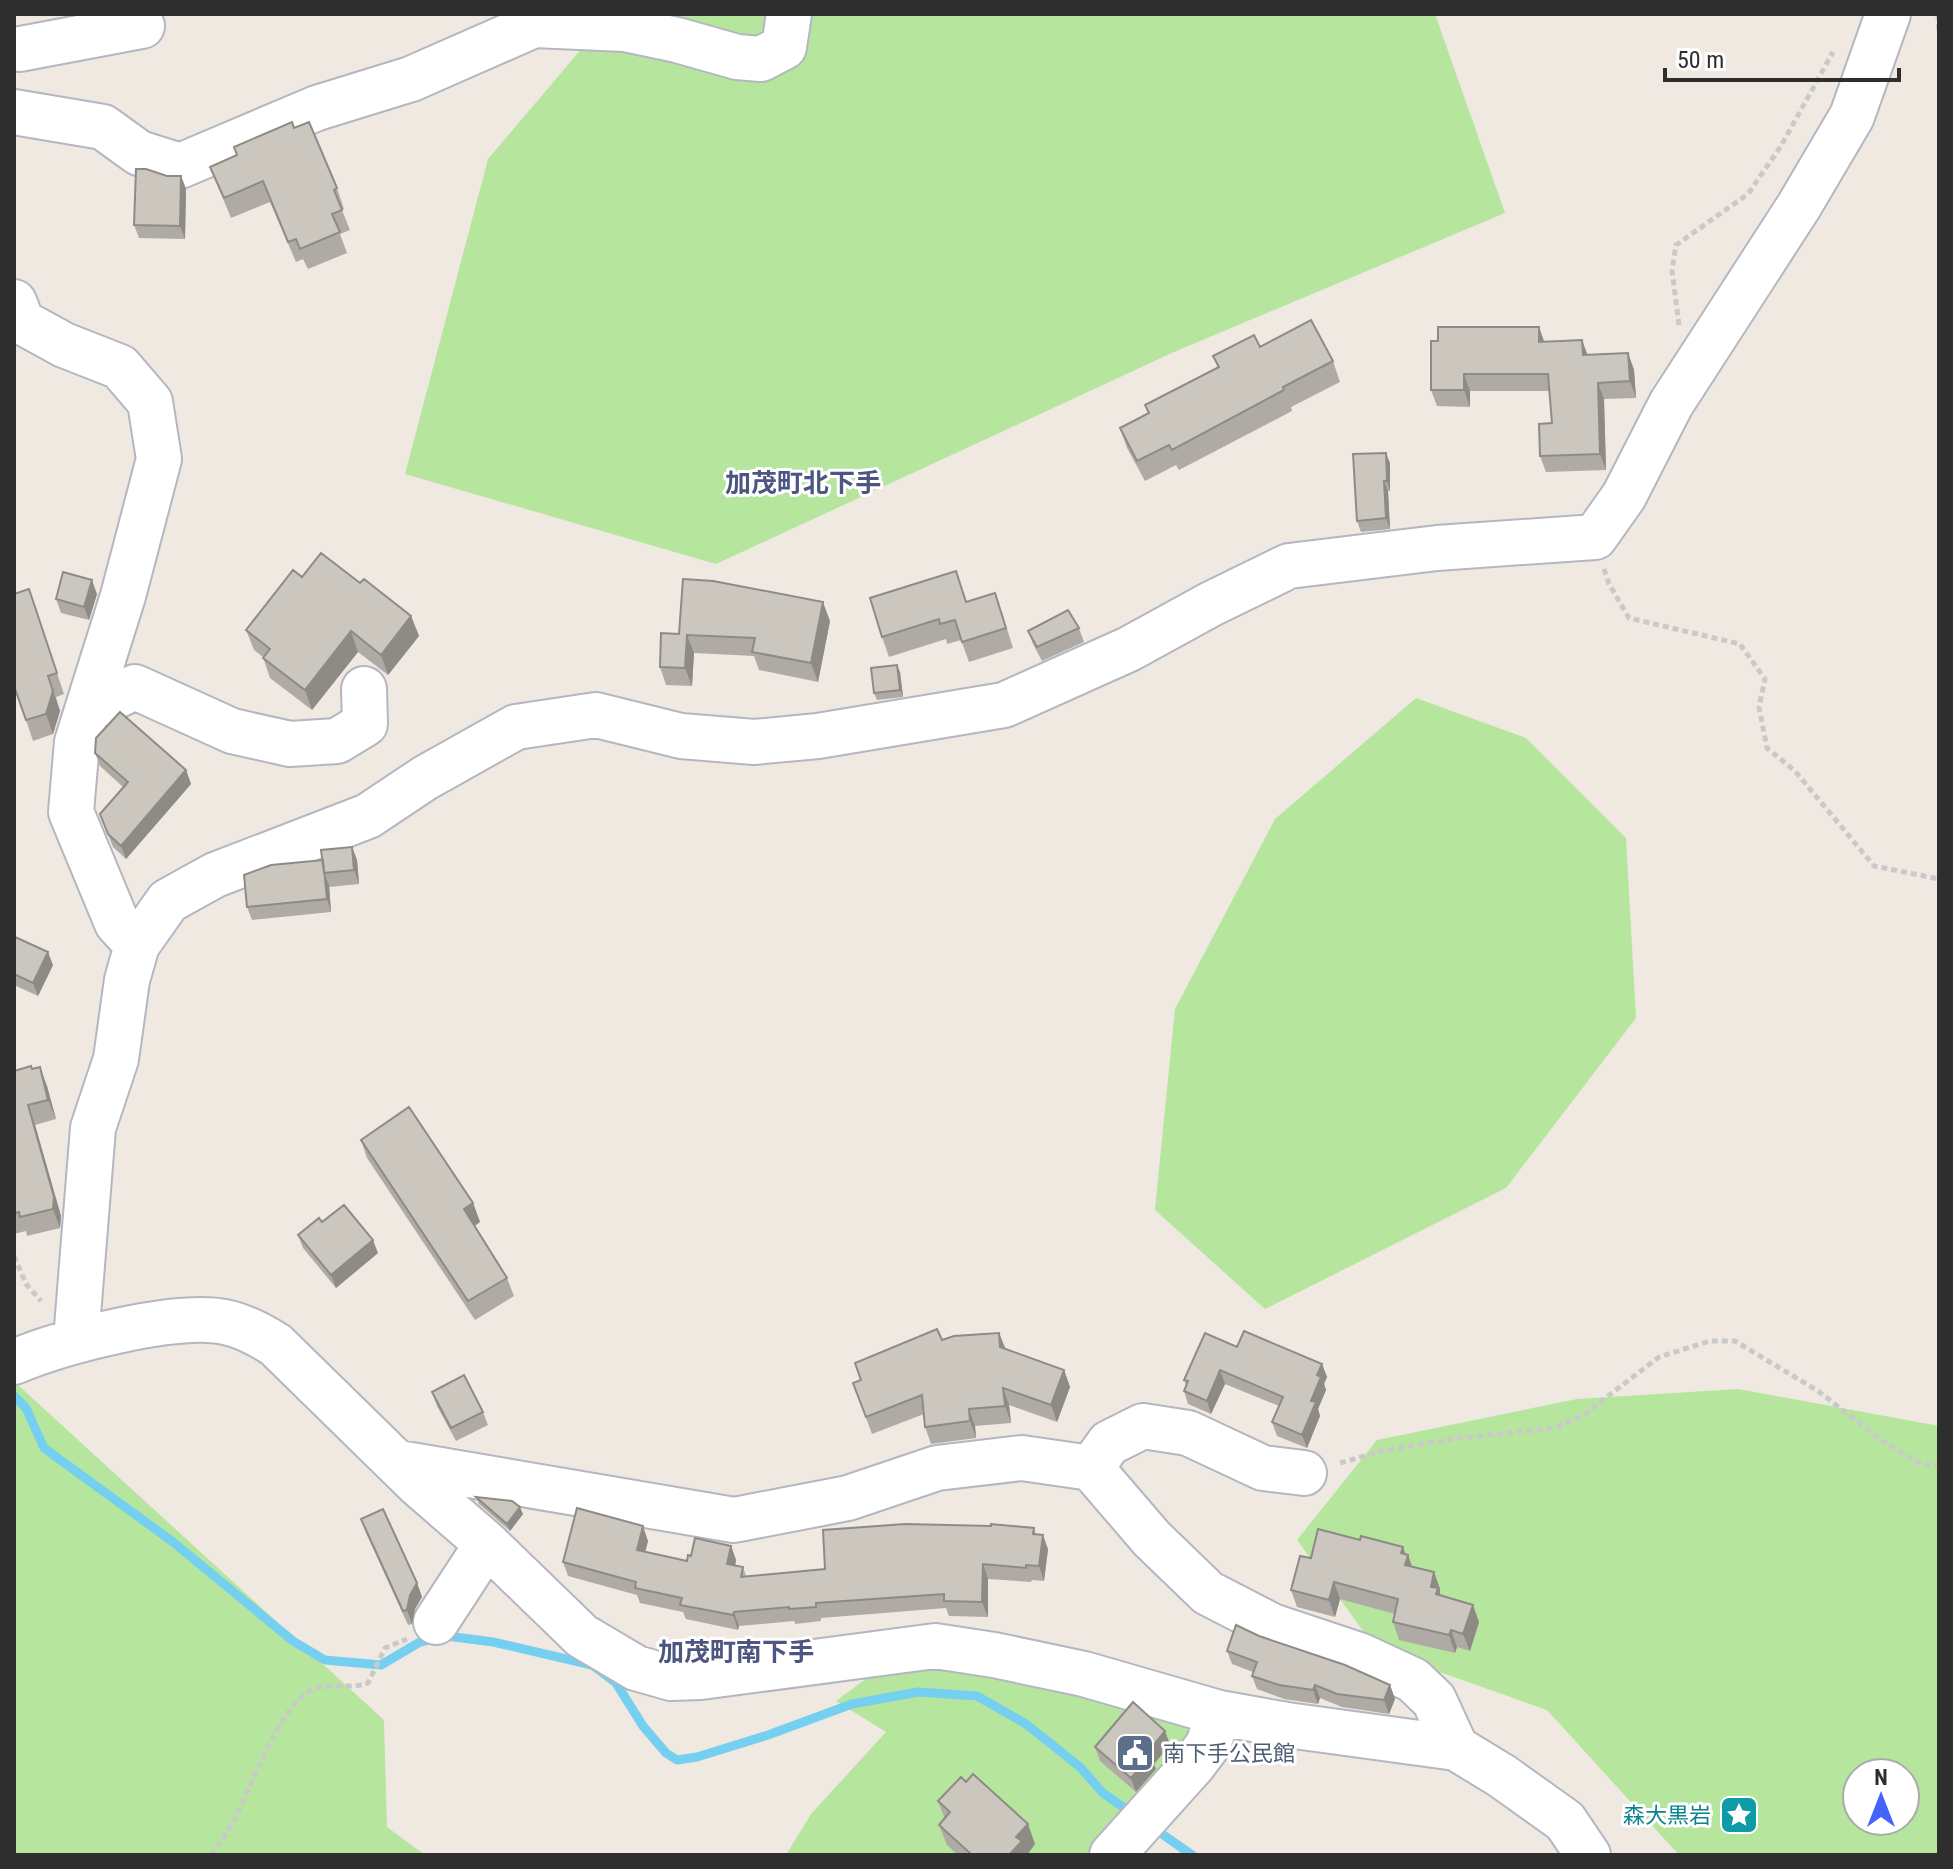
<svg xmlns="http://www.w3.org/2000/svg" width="1953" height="1869" font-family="'Roboto Condensed','Noto Sans JP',sans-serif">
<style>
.green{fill:#b6e59e;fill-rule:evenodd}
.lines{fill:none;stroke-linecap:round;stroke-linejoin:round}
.stream{stroke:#75cff0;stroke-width:9}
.minor-casing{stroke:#b4b7c1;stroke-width:48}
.path{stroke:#c9c9c9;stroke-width:5;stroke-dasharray:6 4;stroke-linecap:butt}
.minor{stroke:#fff;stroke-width:44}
.wall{fill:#afaba4}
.shaded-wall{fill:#8e8b86}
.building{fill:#cbc7bf;stroke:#8e8b86;stroke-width:2}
.labels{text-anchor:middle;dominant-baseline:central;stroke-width:6;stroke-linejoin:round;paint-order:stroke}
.service-label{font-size:22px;fill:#4e5e75;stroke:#fff;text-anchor:start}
.culture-label{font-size:22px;fill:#0d838f;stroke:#fff;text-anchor:end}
.quarter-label{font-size:26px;font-weight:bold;fill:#4d5680;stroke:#fff}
</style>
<rect width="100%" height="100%" fill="#efe9e1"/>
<path class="green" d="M611 14H1435L1505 213 1174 352 716 564 405 474 488 159Z
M1416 698 1526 738 1626 838 1636 1018 1506 1188 1265 1309 1155 1210 1175 1009 1275 819Z
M18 1385 384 1720 387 1827 425 1855H14V1387Z
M1738 1389 1939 1426V1855H1679L1547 1710 1377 1650 1297 1540 1377 1440 1577 1399ZM1857 1773H1905V1821H1857Z
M935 1660 1181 1715 1201 1737 1100 1855H786L811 1814 886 1732 836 1701 883 1666Z"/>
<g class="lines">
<path class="stream" d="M14 1396 26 1408 44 1448 173 1542 293 1641 325 1660 381 1665 420 1642 447 1636 493 1642 592 1665 616 1683 643 1726 666 1753 677 1760 697 1757 768 1735 852 1704 918 1692 977 1696 1026 1724 1080 1767 1103 1793 1133 1814
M1152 1827 1192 1855"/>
<g class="minor-casing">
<path id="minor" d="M20 49 142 26
M14 112 103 127 139 153 180 166 317 108 411 79 534 25 625 29 677 40 737 57 761 59 784 47 789 14
M14 302 22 322 64 345 120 367 150 402 159 459 123 596 77 742 71 812 117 923 137 945
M87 710 135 687 232 731 290 744 337 741 365 724 364 689
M76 1340 93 1128 116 1059 127 980 137 945 168 901 215 875 368 816 425 778 516 727 596 715 681 736 754 742 818 736 1004 705 1129 649 1211 604 1289 566 1437 548 1595 537 1624 496 1671 404 1799 206 1852 116 1888 14
M14 1362C61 1342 175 1312 225 1322 244 1326 259 1334 276 1345L419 1485 487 1544 582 1636 636 1668 671 1678 701 1677 935 1646 994 1655 1084 1674 1219 1713 1287 1725 1456 1748 1502 1776 1565 1821 1588 1855
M399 1463 734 1520 848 1498 937 1468 1022 1458 1091 1468 1152 1539 1208 1593 1272 1626 1359 1655 1413 1680 1434 1700 1456 1748
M1091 1468 1109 1443 1143 1426 1188 1433 1263 1468 1304 1473
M436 1622 487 1544
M1112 1855 1193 1765 1208 1745 1219 1713"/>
</g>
<path class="path" d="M1938 14 1939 34
M1679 325 1672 270 1676 245 1748 194 1781 146 1833 52
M1604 569 1609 584 1629 618 1740 644 1765 679 1759 707 1767 748 1795 771 1874 866 1939 879
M14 1256 26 1284 41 1301
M1340 1463 1382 1451 1453 1439 1554 1428 1582 1416 1659 1357 1710 1341H1735L1818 1391 1881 1440 1917 1462 1939 1467
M211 1855C218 1845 226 1835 232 1824 250 1792 277 1710 308 1692 325 1681 349 1690 368 1683L385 1648 407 1639"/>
<use href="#minor" class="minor"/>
</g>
<path class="wall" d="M294 128 337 188 344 209 342 210 350 230 340 234 347 253 308 269 303 259 296 262 270 202 231 218 210 167Z
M167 176H181L186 189 185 239 139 238 134 225Z
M1539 327 1544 342 1582 340 1587 355 1628 353 1634 370 1636 398 1604 399 1606 470 1546 472 1540 456 1552 423 1549 391H1470V407L1437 406 1431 390 1438 341Z
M1260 347 1333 361 1340 382 1291 407 1292 411 1179 470 1176 465 1145 481 1127 448 1120 428 1148 414 1145 405 1218 368 1213 356Z
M1390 463V491H1388L1390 529 1361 532 1357 521Z
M302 577 360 583 411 616 419 636 388 675 358 652 312 710 270 678 263 657 254 650 246 630Z
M29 589 64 694 56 697 60 711 53 734 33 741 26 720Z
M97 594 89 620 61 613 56 599Z
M967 602 1002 613 1013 648 969 662 961 640 947 644 946 639 889 657 882 637Z
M830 621 818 682 759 670 754 656 694 653 692 686 666 685 660 667 679 634Z
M1079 628 1084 642 1042 661 1033 644 1028 631Z
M900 672 903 697 877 700 874 693Z
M95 753 186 770 191 784 126 859 113 847 100 814 123 787 100 766Z
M352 847 357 860 359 884 329 887V885L331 912 252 920 247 907 323 860Z
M14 939 53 965 38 996 14 985Z
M32 1069 47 1086 56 1119 35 1125 61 1216 60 1228 27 1236 26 1231 14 1234V1071Z
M361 1140 473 1203 480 1222 475 1226 507 1278 514 1296 475 1320 367 1158Z
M322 1222 378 1253 336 1288 303 1248 298 1235Z
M999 1333 1005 1349 1064 1370 1070 1387 1057 1422 1009 1405 1011 1423 975 1426 976 1438 931 1444 925 1427 924 1414 872 1434 853 1383 942 1340Z
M1237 1347 1322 1364 1327 1377 1324 1384 1326 1390 1318 1409 1320 1416 1307 1448 1277 1436 1272 1422 1279 1406 1225 1384 1211 1414 1188 1404 1184 1391 1186 1385 1184 1380Z
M432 1392 483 1412 488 1425 456 1441 437 1406Z
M476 1497 523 1514 510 1531 479 1504Z
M361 1519 417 1583 422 1597 415 1609 412 1624 408 1625 366 1533Z
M1034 1528 1036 1534 1048 1549 1044 1581 1032 1580 1031 1582 988 1579V1617L949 1616 946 1608 821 1618V1621L795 1624 794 1621 739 1626 738 1630 686 1619 683 1612 640 1603 637 1595 568 1576 563 1562 648 1541 645 1552 687 1561 691 1556 731 1546 736 1560 735 1566 743 1567 746 1576 825 1569Z
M1405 1554 1412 1567 1434 1572 1440 1589V1595L1479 1622 1470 1651 1457 1647 1455 1653 1399 1640 1393 1622 1395 1614 1340 1599 1335 1617 1297 1607 1291 1590 1311 1558Z
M1259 1636 1390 1685 1395 1699 1389 1714 1342 1707 1320 1698 1318 1704 1284 1699 1257 1689 1252 1676 1253 1672 1232 1664 1227 1651Z
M1165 1731 1170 1745 1154 1764 1156 1769 1136 1792 1100 1761 1095 1747Z
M938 1801 1035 1844 1027 1855H958L947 1845 939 1825 945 1819Z"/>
<path class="shaded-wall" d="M181 176 186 189 185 239 180 226Z
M1539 327 1545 344 1539 342Z
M1582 340 1588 356 1583 355Z
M1628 353 1634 370 1636 398 1630 381Z
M1464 374 1470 391V407L1464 390Z
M1598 383 1604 399 1606 470 1600 454Z
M1386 453 1390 463V491L1387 481Z
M1384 481 1388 491 1390 529 1386 518Z
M92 580 97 594 89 620 84 607Z
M823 602 830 621 818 682 811 663Z
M411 616 419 636 388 675 381 655Z
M351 631 358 652 312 710 305 690Z
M687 635 694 653 692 686 685 668Z
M897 665 900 672 903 697 900 690Z
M48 676 60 711 53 734 46 714Z
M186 770 191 784 126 859 121 846Z
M352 847 357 860 359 884 354 870Z
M324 873 329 885 331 912 327 899Z
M48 952 53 965 38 996 33 983Z
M40 1067 47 1086 56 1119 48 1100Z
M28 1105 35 1125 61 1216 60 1228 53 1209Z
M473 1203 480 1222 471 1228 464 1209Z
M373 1240 378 1253 336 1288 331 1275Z
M999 1333 1006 1350 1000 1347Z
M1322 1364 1327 1377 1324 1384 1326 1390 1318 1409 1320 1416 1307 1448 1302 1435 1317 1375Z
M1064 1370 1070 1387 1057 1422 1051 1405Z
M1220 1370 1225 1384 1211 1414 1207 1401Z
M1003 1388 1009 1405 1011 1423 1005 1406Z
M969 1409 975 1426 976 1438 970 1421Z
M520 1507 523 1514 510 1531 507 1524Z
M643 1526 648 1541 642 1564 637 1550Z
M1043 1535 1048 1549 1044 1581 1039 1566Z
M731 1546 736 1560 733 1578 727 1564Z
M1403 1547 1407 1558 1408 1555 1414 1572 1411 1583 1401 1553Z
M983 1564 988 1579V1617L982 1602Z
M1434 1572 1440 1589V1593L1444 1606 1431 1587Z
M1334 1582 1340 1599 1335 1617 1329 1600Z
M417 1583 422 1597 415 1609 412 1624 407 1610 410 1595Z
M1473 1605 1479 1622 1470 1651 1463 1634Z
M734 1612 739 1626 738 1630 733 1615Z
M1451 1630 1457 1647 1455 1653 1449 1635Z
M1315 1685 1320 1698 1318 1704 1313 1690Z
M1390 1685 1395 1699 1389 1714 1384 1700Z
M1165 1731 1170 1745 1154 1764 1156 1769 1136 1792 1131 1778 1148 1752Z
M1028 1824 1035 1844 1027 1855H1009L1016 1837Z"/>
<path class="building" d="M292 122 294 128 309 122 337 188 334 190 342 210 332 214 340 232 300 249 296 239 288 242 263 181 224 198 210 167 237 155 234 147Z
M136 169H146L167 176H181L180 226 134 225Z
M1311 320 1333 361 1283 387 1284 390 1172 450 1169 445 1137 461 1120 428 1149 413 1145 405 1219 367 1213 356 1254 335 1260 347Z
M1438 327H1539V342L1582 340 1583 355 1628 353 1630 381 1598 383 1600 454 1540 456 1539 424 1552 423 1548 374H1464V390H1431V341H1438Z
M1386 453 1387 481H1384L1386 518 1357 521 1353 454Z
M321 553 360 583 364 579 411 616 381 655 351 631 305 690 263 658 270 649 246 630 293 570 302 577Z
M956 571 966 602 995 593 1006 628 962 642 955 620 940 624 939 619 882 637 870 598Z
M63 572 92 580 84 607 56 599Z
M683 579 713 581 823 602 811 663 752 652 755 638 687 635 685 668 660 667 661 633 679 634Z
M29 589 57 673 48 676 53 691 46 714 26 720 14 686V594Z
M1068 610 1079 628 1037 647 1028 631Z
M897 665 900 690 874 693 871 668Z
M120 712 186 770 121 846 108 834 100 814 128 782 95 753 96 738Z
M352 847 354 870 324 873 321 850Z
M323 860 327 899 247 907 244 875 271 865Z
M15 937 48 952 33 983 14 974V939Z
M31 1066 32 1069 40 1067 48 1100 28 1105 54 1197 53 1209 20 1217 19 1212 14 1213V1071Z
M409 1107 473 1203 464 1209 507 1278 468 1301 361 1140Z
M344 1205 373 1240 331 1275 298 1235 319 1218 322 1222Z
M937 1329 942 1340 954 1336 999 1333 1000 1347 1064 1370 1051 1405 1003 1388 1005 1406 969 1409 970 1421 925 1427 922 1395 866 1417 853 1383 861 1380 855 1363Z
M1244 1331 1322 1364 1317 1375 1321 1377 1311 1401 1316 1402 1302 1435 1272 1422 1283 1397 1220 1370 1207 1401 1184 1391 1188 1381 1184 1380 1205 1333 1237 1347Z
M464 1375 483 1412 451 1428 432 1392Z
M476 1497 512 1501 520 1507 507 1524Z
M577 1508 643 1526 637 1550 687 1561 688 1555 691 1556 695 1538 731 1546 727 1564 743 1567 741 1577 825 1569 823 1530 905 1524 991 1526V1524L1034 1528 1033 1534 1043 1535 1039 1566 1026 1565V1568L983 1564 982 1602 944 1601V1594L816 1603V1607L789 1609V1607L734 1612 733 1615 680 1605 682 1598 635 1588 636 1582 563 1562Z
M383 1509 417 1583 410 1595 407 1610 403 1611 361 1519Z
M1318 1529 1360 1540 1361 1536 1403 1547 1401 1553 1408 1555 1405 1565 1434 1572 1431 1587 1438 1588 1436 1594 1473 1605 1463 1634 1451 1630 1449 1635 1393 1622 1398 1599 1334 1582 1329 1600 1291 1590 1300 1556 1311 1558Z
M1236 1625 1259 1636 1345 1665 1390 1685 1384 1700 1337 1694 1315 1685 1313 1690 1279 1685 1252 1676 1257 1662 1227 1651Z
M1133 1702 1165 1731 1148 1752 1151 1755 1131 1778 1095 1747Z
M973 1774 1028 1824 1016 1837 1022 1841 1009 1855H972L939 1825 950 1812 938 1801 961 1777 966 1782Z"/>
<defs>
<g id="civic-square" transform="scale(2)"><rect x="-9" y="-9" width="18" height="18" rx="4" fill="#5c6f8a" stroke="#fff"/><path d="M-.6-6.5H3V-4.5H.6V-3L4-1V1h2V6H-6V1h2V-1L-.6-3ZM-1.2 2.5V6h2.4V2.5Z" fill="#fff"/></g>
<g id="sight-square" transform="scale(2)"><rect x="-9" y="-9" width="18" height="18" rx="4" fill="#0f9aa8" stroke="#fff"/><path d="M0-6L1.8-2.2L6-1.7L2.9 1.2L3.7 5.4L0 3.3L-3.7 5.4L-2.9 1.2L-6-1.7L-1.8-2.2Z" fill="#fff"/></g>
</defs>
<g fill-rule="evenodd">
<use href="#civic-square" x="1135" y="1753"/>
<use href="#sight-square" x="1739" y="1815"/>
</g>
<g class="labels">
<g class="service-label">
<text x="1163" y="1753">南下手公民館</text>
</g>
<g class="culture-label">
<text x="1711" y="1815">森大黒岩</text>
</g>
<g class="quarter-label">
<text x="803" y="483">加茂町北下手</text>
<text x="736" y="1652">加茂町南下手</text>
</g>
</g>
<rect width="1953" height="1869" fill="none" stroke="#2e2e2e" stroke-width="32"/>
<g transform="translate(1881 1797)"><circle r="38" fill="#ffffff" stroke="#ababab" stroke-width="2"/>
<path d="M0-6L14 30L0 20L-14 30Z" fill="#4264fb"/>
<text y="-12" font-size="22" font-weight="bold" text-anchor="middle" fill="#2e2e2e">N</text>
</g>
<path d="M1665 68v12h234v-12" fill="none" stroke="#2e2e2e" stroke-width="4"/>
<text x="1677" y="68" font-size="24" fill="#2e2e2e" stroke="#ffffff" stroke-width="6" paint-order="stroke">50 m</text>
</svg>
